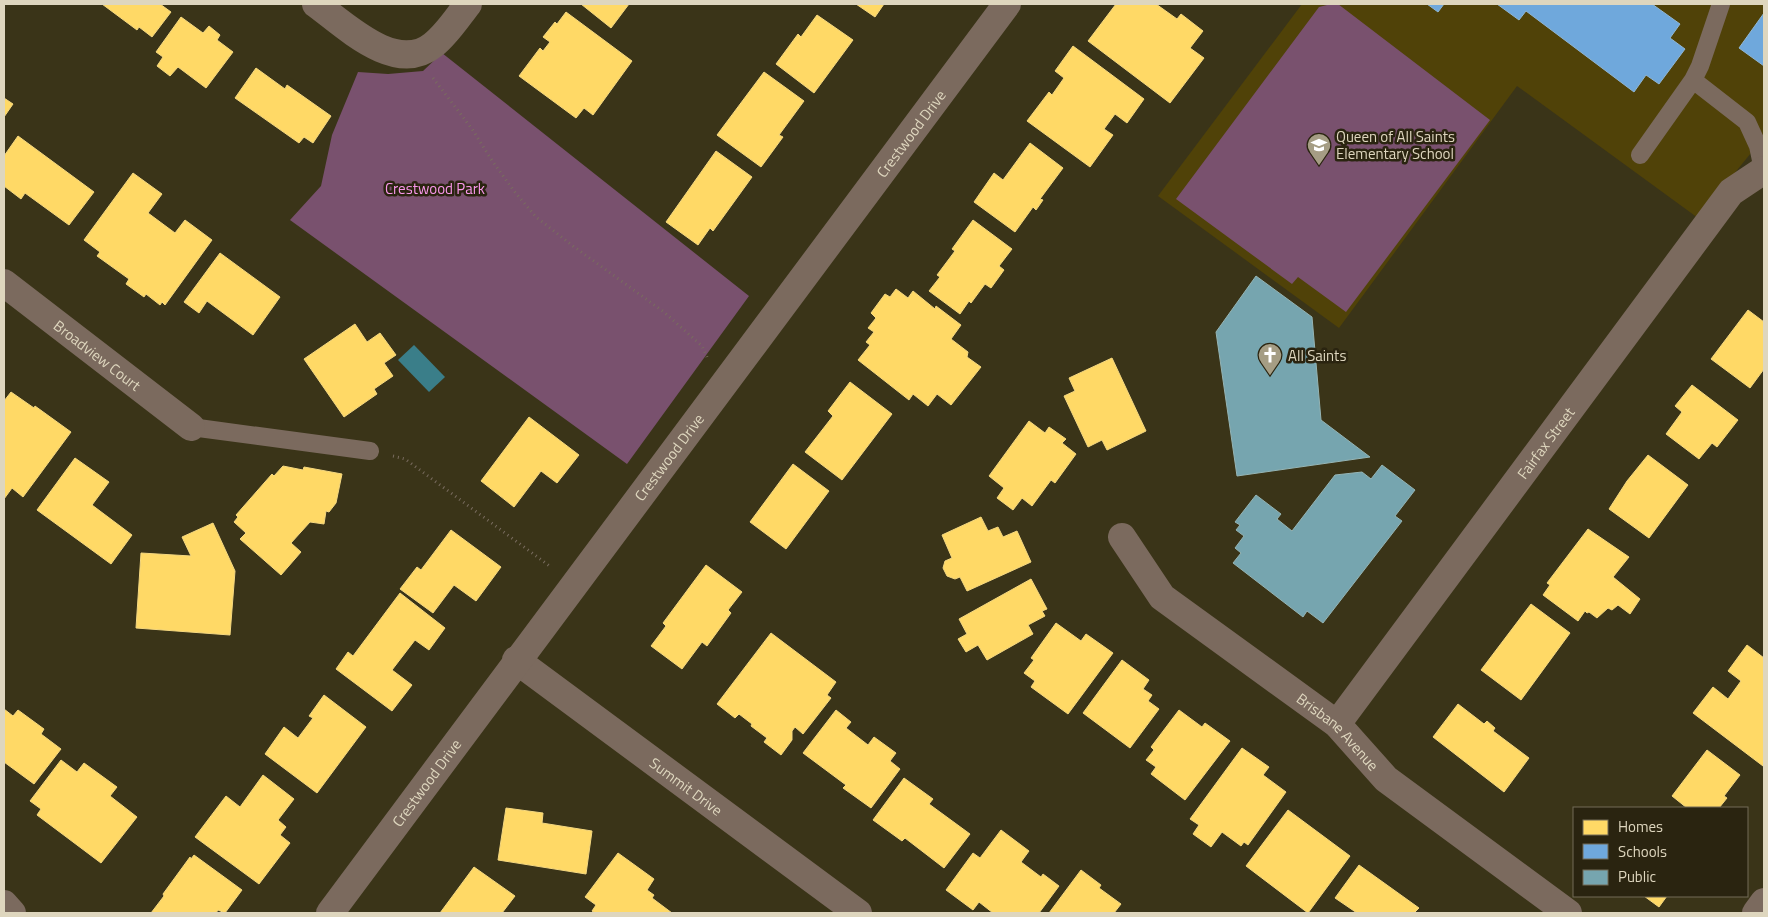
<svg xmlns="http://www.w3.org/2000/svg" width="1768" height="917" font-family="'Titillium Web',sans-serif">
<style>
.built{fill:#504208}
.green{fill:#79516e}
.water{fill:#3a7e89}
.homes{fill:#ffd966;stroke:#f5d880}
.schools{fill:#6fa8dc;stroke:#90b6d3}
.public{fill:#76a5af;stroke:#95b4b4}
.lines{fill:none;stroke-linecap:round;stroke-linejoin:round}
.path{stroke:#796c5f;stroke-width:3;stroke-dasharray:1 4;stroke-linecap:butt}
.lane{stroke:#7b6a5e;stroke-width:18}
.street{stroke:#7b6a5e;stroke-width:28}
.labels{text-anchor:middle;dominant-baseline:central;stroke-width:5;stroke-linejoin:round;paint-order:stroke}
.street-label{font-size:15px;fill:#ded6be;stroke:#2a2410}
.poi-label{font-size:15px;fill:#ded6be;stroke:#2a2410;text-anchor:start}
.park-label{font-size:15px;fill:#fa97eb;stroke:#2a2410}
</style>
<rect width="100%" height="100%" fill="#3a3418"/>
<path class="built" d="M1302 4H1764V137L1698 218 1517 86 1339 328 1158 196Z"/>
<path class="green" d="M1331 4H1338L1490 120 1346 312 1298 277 1292 284 1176 199 1319 7Z
M442 53 749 296 627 464 290 220 321 186 332 135 358 72 388 74 423 71Z"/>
<path class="water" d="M414 345 445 377 429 392 398 360Z"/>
<path class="homes" d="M102 4H160L171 12 152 37 139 27 137 30Z
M581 4H629L611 28Z
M856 4H884L875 17Z
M1116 4H1156L1177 19 1181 14 1203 31 1190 48 1204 58 1170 103 1088 41Z
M566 12 632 61 593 115 584 108 576 118 519 76 540 48 543 51 550 42 543 37 555 22 557 24Z
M817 15 853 40 814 93 776 64 798 34 801 37Z
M181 17 203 33 209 26 220 35 217 40 233 52 206 88 178 67 170 76 157 66 163 57 156 52Z
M1073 46 1144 99 1127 123 1115 114 1104 129 1113 135 1090 167 1027 121 1049 92 1052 95 1064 78 1055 71Z
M256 68 285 89 287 85 331 116 313 143 304 137 299 143 235 98Z
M764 72 804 101 779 135 783 137 761 167 717 135Z
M4 98 13 104 4 117Z
M18 136 94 192 69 225 25 193 21 199 4 186V156Z
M1030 143 1063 168 1040 199 1043 200 1036 210 1033 207 1015 232 974 202 994 173 1003 180Z
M716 151 752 177 713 231 710 228 698 245 666 222Z
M133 173 162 194 148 213 175 233 185 220 212 240 165 305 162 302 160 305 146 294 144 297 126 284 129 279 97 256 100 252 84 240Z
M973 220 1012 249 999 266 1004 270 991 288 985 284 971 303 969 301 960 314 929 291 940 277 937 275 955 251 952 249Z
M220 253 280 297 253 335 207 301 199 313 184 302Z
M896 289 908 298 913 291 935 309 936 306 961 325 951 339 968 352 967 357 981 367 951 405 937 394 928 406 913 394 909 400 858 360 870 345 866 342 874 332 868 328 876 318 871 313 885 294 890 297Z
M1748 310 1764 322V369L1750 388 1711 359Z
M355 324 367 342 380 333 396 355 384 363 393 376 374 389 377 394 344 417 304 359Z
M1112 358 1146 431 1107 450 1102 440 1088 447 1064 396 1075 391 1069 378Z
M850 382 892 414 842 480 805 452 833 416 828 411Z
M1692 385 1738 420 1717 447 1712 443 1699 459 1666 434 1682 412 1675 406Z
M11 392 34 408 35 406 71 432 23 497 12 488 4 499V401Z
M529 417 579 455 557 483 541 471 514 507 481 481Z
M1029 421 1045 433 1049 427 1066 439 1062 443 1076 454 1055 483 1051 480 1032 506 1022 498 1013 510 997 498 1004 488 989 476Z
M1648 455 1688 485 1649 538 1609 509 1627 481Z
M75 458 109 482 92 505 132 535 111 564 37 510Z
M793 464 829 491 786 549 750 522Z
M283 466 303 470 304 467 342 474 336 503 329 512 326 511 324 524 310 522 291 543 301 552 281 575 240 539 246 533 234 522 238 517 236 515 272 474 274 476Z
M981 517 988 531 998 527 1003 537 1017 531 1031 562 967 591 960 577 955 579 947 576 943 568 945 561 952 558 942 535Z
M213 523 235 571 230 635 136 628 141 553 191 556 182 537Z
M1588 529 1629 557 1613 577 1640 599 1630 614 1618 605 1612 610 1608 608 1597 618 1589 612 1587 613 1585 611 1578 621 1543 595 1550 585 1547 583Z
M451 530 501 567 476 601 454 585 433 613 400 589 417 567 421 570Z
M706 565 742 592 728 610 731 613 707 646 702 642 682 669 651 646 666 626 663 623Z
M1031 579 1047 609 1042 611 1045 616 1028 625 1033 634 987 660 978 645 966 652 958 639 967 634 959 619Z
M400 593 445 628 429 650 415 640 392 670 412 685 392 711 336 669 348 652 353 656Z
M1531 604 1570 633 1521 700 1481 670Z
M1056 623 1081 641 1086 634 1113 653 1068 714 1031 687 1035 681 1024 673 1034 660 1031 658Z
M771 633 836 682 827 695 831 698 803 734 795 727 792 731V740L781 755 764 742 767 738 751 726 752 724 739 714 735 718 717 704Z
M1747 645 1764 658V764L1763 766 1693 713 1713 687 1728 699 1741 681 1728 671Z
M1122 660 1149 680 1143 689 1152 695 1148 701 1159 709 1130 748 1083 713Z
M324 695 366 727 317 793 265 754 284 727 298 738 313 718 309 716Z
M1458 704 1484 724 1487 721 1495 728 1493 731 1529 758 1504 792 1433 737Z
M4 709 13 716 18 710 44 729 41 734 61 749 34 784 4 762Z
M836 710 851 722 846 728 868 745 874 737 896 753 890 761 900 769 871 808 843 788 846 785 803 753Z
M1179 710 1202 727 1205 723 1230 741 1185 800 1151 774 1156 767 1146 760 1154 750 1151 747Z
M1242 748 1269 767 1263 775 1286 792 1248 845 1244 842 1241 846 1222 832 1211 847 1193 834 1199 825 1190 819Z
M1707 750 1740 775 1724 796 1727 798 1719 808H1687L1672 796Z
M61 760 77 772 84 763 117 787 110 796 137 817 101 863 37 815 41 809 30 801Z
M263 775 294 799 278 820 286 827 280 835 290 843 259 884 195 837 226 796 240 807Z
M904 778 933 799 929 804 970 834 944 868 905 838 902 841 873 820Z
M506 808 543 813 542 823 592 831 586 874 498 860Z
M1288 810 1350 856 1308 913 1246 866Z
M1001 830 1029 851 1021 862 1041 877 1043 874 1059 886 1039 913H993L979 902 973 910 946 890 973 853 980 858Z
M618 853 654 879 647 890 654 895 652 898 672 913H595L592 911 596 905 585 897Z
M194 855 242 890 225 913 218 910 216 913H151L164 896 163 894 190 857 191 859Z
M1359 865 1419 908 1414 913H1357L1335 898Z
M474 867 515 896 502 913H440Z
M1081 870 1101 885 1099 888 1121 904 1114 913H1049Z
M1644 896H1667L1659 907Z"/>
<path class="schools" d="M1427 4H1444L1438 12Z
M1497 4H1652L1680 24 1670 38 1685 49 1659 84 1646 75 1634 92 1526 11 1519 20Z
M1764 13V66L1739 48Z"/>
<path class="public" d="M1256 276 1312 317 1321 420 1370 457 1237 476 1216 332Z
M1382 465 1415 490 1395 516 1402 521 1323 623 1307 611 1303 617 1233 563 1241 553 1235 548 1244 536 1236 530 1240 525 1235 522 1256 495 1281 514 1277 519 1292 531 1335 475 1362 472 1371 479Z"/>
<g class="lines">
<path class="path" d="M433 78 472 129 491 159 514 191 536 217 573 246 664 312 702 346 707 357
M393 456 405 459 551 567"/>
<path class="lane" d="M1693 80 1747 122 1758 146 1763 170
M1640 155 1693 80 1700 66 1721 4
M191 427 370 451"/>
<g class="street">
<path d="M316 4C346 26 396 75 433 45 447 34 457 18 468 4"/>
<path id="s1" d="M4 283 191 427"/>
<path id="s2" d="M1122 537 1162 597 1337 724 1386 779 1568 913"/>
<path id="s3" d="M516 660 858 913"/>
<path id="s4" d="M1337 724 1731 192 1764 170"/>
<path d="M4 904 12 913"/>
<path id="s5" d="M330 913C554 608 782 307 1007 4"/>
<path d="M1756 913 1764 902"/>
</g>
</g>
<defs>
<g id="school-pin" transform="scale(1.25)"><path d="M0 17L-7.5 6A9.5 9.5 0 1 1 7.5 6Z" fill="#a59d84" stroke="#2a2410"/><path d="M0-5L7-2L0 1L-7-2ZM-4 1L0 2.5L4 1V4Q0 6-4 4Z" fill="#fff"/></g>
<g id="church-pin" transform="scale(1.25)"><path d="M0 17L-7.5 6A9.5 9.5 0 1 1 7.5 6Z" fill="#a59d84" stroke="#2a2410"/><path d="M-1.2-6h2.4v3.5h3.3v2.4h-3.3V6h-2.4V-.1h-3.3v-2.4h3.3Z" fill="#fff"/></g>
</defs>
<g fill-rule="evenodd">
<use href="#school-pin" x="1319" y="145"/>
<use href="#church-pin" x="1270" y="355"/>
</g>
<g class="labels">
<g class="street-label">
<text stroke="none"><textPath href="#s5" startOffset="972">Crestwood Drive</textPath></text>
<text stroke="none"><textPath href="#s1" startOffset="118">Broadview Court</textPath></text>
<text stroke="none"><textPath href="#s4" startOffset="350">Fairfax Street</textPath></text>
<text stroke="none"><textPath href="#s5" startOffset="568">Crestwood Drive</textPath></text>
<text stroke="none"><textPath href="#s2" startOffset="294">Brisbane Avenue</textPath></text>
<text stroke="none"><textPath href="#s5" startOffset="162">Crestwood Drive</textPath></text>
<text stroke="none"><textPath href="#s3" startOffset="212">Summit Drive</textPath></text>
</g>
<g class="poi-label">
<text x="1336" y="136">Queen of All Saints<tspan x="1336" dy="17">Elementary School</tspan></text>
<text x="1288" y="355">All Saints</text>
</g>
<g class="park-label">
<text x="435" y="188">Crestwood Park</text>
</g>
</g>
<rect width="1768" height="917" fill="none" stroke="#ded6be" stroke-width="10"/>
<rect x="1573" y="807" width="175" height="90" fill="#2a2410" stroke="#726b56"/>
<rect x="1583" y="820" width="25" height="15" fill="#ffd966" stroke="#726b56"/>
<text x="1618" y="832" font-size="15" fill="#ded6be">Homes</text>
<rect x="1583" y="844" width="25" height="15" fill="#6fa8dc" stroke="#726b56"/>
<text x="1618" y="857" font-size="15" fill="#ded6be">Schools</text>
<rect x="1583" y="870" width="25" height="15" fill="#76a5af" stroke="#726b56"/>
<text x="1618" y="882" font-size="15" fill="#ded6be">Public</text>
</svg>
